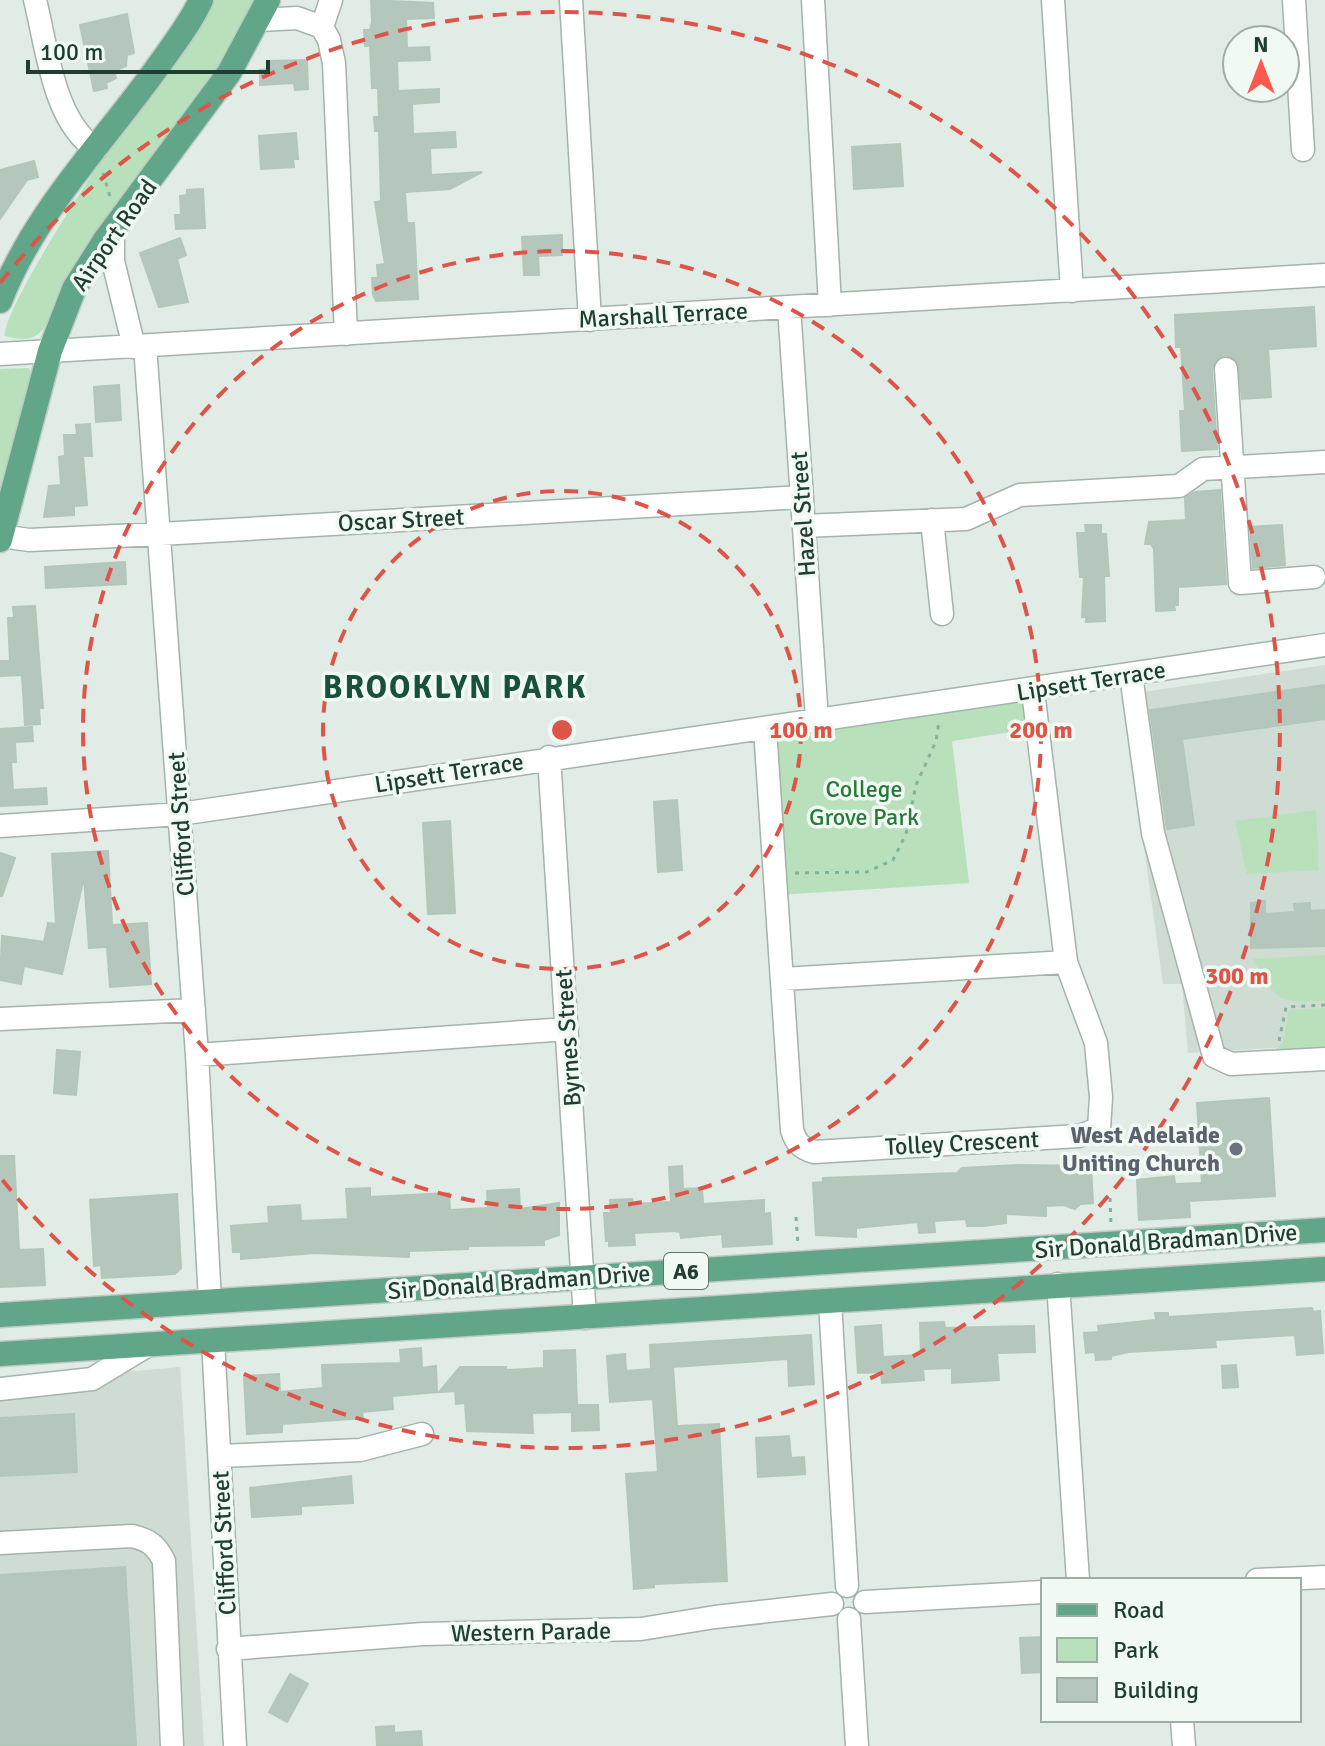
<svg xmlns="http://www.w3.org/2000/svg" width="1325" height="1746" font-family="Signika,sans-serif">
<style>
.built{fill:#cedcd3}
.green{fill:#b7e0bb}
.building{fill:#b5c7bd;stroke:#b2c7ba;stroke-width:2}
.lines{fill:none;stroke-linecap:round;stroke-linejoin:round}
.minor-casing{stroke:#a2b4ab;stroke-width:25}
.major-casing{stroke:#c0c9c5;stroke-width:27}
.path{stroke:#7eb399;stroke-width:3;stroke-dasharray:4 6;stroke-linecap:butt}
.minor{stroke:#fff;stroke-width:22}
.major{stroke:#61a688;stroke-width:24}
.ring{fill:none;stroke:#dd5548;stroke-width:4;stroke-dasharray:14 10}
.worship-dot{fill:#6b7280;stroke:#f1f9f3;stroke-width:3}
.labels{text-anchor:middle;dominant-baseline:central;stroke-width:7;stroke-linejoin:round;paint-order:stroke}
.shield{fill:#f1f9f3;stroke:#5e766b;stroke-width:2}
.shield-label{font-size:22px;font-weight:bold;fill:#1f3e31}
.street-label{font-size:24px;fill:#1f3e31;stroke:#f1f9f3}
.park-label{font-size:24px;fill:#267938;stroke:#f1f9f3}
.worship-label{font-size:24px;font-weight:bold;fill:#5b616d;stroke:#f1f9f3;text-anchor:end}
.district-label{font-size:32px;font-weight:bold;letter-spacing:2px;fill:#19523b;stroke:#f1f9f3}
.centre{fill:#dd5548;stroke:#f1f9f3;stroke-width:4}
.ring-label{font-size:24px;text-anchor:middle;font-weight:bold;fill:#dd5548;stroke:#f1f9f3;stroke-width:7;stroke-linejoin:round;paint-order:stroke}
</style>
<rect width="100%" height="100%" fill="#e0ece5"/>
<path class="built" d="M1325 665V1045L1188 1053 1182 984H1163L1123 695Z
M180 1367 204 1746H0V1383Z"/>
<path class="green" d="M210 0H256L224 61 56 306C44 332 37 345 5 336 0 302 180 43 210 0Z
M29 368 32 375 0 499V369Z
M1033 691 1037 728 952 741 969 883 777 895 765 729Z
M1316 810 1319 870 1247 874 1235 821Z
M1325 955V1001C1278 1003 1275 1001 1253 959Z
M1325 1008V1049L1273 1052 1283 1042 1289 1010Z"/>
<path class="building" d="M371 0 433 3 434 18 406 19 407 48 429 47 430 60 397 61 398 91 439 89V102L412 104 413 134 455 132 456 147 430 148 431 175 482 172 450 189 405 192 407 223H414L418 299 376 301 373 295 372 278H378L377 265 385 264 375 202 381 201 379 131H375L374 117H379L378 88H372L370 46H365L364 30H370L372 22Z
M127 14 134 53 127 55 126 66 114 71 116 78 106 83 107 88 94 91 80 25Z
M307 60 308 89 295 90 294 83 260 85V70L271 69 270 61Z
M296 133 298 159H293L294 167 261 169 259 136Z
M900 144 903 186 854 189 852 147Z
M34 161 38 177 27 180 0 219V170Z
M203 189 205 228 176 229 175 215H181L180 196 187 195V190Z
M562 235V255L538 256 539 275H524L522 237Z
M180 238 186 255 177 259 188 302 159 307 140 253Z
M1314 307 1316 346 1268 349 1271 397 1242 399 1238 362 1226 355 1218 358 1212 370 1217 449 1182 451 1180 411H1185L1181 347H1176L1175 315Z
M119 385 121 420 96 422 94 387Z
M90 424 92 456H83L87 505 74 506V515L44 517 49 486 61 485 59 457 65 456 64 435H77L76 425Z
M1220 490 1226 584 1178 587V605H1174L1175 610 1156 611 1154 549 1151 544H1145L1149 522 1186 520 1185 498 1195 492Z
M1085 525H1101V534H1106L1109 576H1104L1105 621 1086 622V617H1082L1084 577H1080L1077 533H1086Z
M1282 525 1285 565 1253 568 1250 527Z
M125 562 126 584 46 588 45 567Z
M35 606 43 708H39L40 724 25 725 22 675 0 676V661H10L8 618H14L13 607Z
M1325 685V719L1182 739 1194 825 1167 829 1150 710Z
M32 727 33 741 15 742 16 762H11L13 790 46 788 47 804 0 806V729Z
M677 800 682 870 658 872 654 802Z
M450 821 455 913 428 914 423 823Z
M108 851 112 925 147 923 151 984 110 987 107 947 89 948 84 877 62 974 24 966 21 984 0 980 2 936 44 942 48 923 56 924 52 854Z
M0 853 15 858 2 896H0Z
M1265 901V914L1295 912 1294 904 1310 903V911L1325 910V946L1251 948V903Z
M57 1050 80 1052 76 1095 54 1093Z
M1269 1098 1275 1196 1189 1201 1190 1217 1139 1220 1137 1180 1174 1176 1175 1184 1202 1183 1197 1103Z
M0 1156H14L19 1250 43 1249 45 1285 0 1287Z
M1019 1165 1091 1166 1093 1203 1080 1204 1075 1209 1064 1205 1046 1206V1216L1006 1214V1223L984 1226H967L966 1219 934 1221 935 1232 919 1233 918 1222 856 1228V1237L816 1235 813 1183 823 1182V1178L957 1173 962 1168Z
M682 1166 683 1189 702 1188 703 1204 764 1200V1214L770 1213 772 1244 723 1247 722 1234 681 1238 680 1232 673 1231 634 1233 635 1245 609 1246V1241H606L604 1213H611L610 1200 632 1199 633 1204 671 1202 669 1167Z
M370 1188V1197L449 1193 450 1210 488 1208 487 1191 519 1189 520 1209 559 1203V1235L544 1240V1245L468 1246V1249L409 1251V1257L315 1253 241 1259V1252H233L231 1226 269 1223 268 1207 300 1205 301 1221 348 1219 346 1189Z
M177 1194 181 1268 175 1274 102 1278 101 1265 94 1266 90 1200Z
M1312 1308 1313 1312 1320 1311 1323 1353 1297 1355 1295 1335 1215 1340 1216 1347 1128 1352 1111 1356V1359L1096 1360 1095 1352 1086 1353 1084 1333 1099 1332 1098 1326 1156 1320 1155 1313H1168V1317Z
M944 1322 945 1328 1034 1326 1035 1352 997 1353 999 1380 952 1383V1368L923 1369 924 1380 882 1383 881 1372 858 1373 855 1327 881 1325 883 1357 921 1355 920 1323Z
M811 1335 814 1384 789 1386 788 1359 673 1367 677 1426 719 1424 727 1581 654 1584V1587L634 1589 626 1474 658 1472 653 1399 610 1402 607 1356 625 1354 626 1371 651 1369 650 1345Z
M421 1348 422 1368 436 1366 437 1392 392 1396 393 1409 362 1412 363 1418 282 1424V1432L247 1434 244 1376 279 1374 280 1392 323 1388 322 1365 401 1363 400 1350Z
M575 1350 577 1405H598L599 1430 572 1431V1412L532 1413 533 1433 467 1431 465 1403 456 1404 455 1391 439 1392 460 1367H506V1370L544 1368V1351Z
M1236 1365 1238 1387 1223 1388 1222 1366Z
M74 1414 77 1472 0 1476V1418Z
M789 1436 791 1458 804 1457 805 1474 758 1477 756 1438Z
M351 1476 353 1503 301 1506V1514L252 1517 250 1488Z
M125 1567 136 1746H0V1575Z
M1043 1637V1672L1022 1673 1020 1638Z
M290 1674 308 1684 287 1722 269 1712Z
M394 1726V1733L421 1731 422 1746H377L376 1727Z"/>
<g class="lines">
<g class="minor-casing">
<path id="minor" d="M35 0C47 47 53 121 96 149
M331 0 322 27 329 40 334 63 346 334
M571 0 590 320
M813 0 830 305
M1053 0 1072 291
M1294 0 1303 150
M260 20 297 18 322 27
M113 231V261L134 347
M789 307 817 720
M145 346 197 1055 210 1302
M0 354 1325 275
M1226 369 1240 583 1314 577
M932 520 942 614
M804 526 966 519 1020 495 1179 486 1203 469 1325 462
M1 536 29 540 160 534 802 497
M1131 675 1153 833 1214 1056 1231 1064 1325 1059
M765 729 792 1130C796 1143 801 1148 814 1152L1079 1136 1099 1129 1101 1097 1096 1043 1066 962 1033 691
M549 757 585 1318
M0 826 180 814 1325 645
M783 979 1066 962
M0 1019 194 1010
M197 1055 567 1029
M1058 1284 1078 1580
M830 1302 847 1586
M213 1340 235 1746
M0 1389 92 1379 150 1344
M220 1456 360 1450 422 1434
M0 1543 132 1536C149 1540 156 1545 164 1561L172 1746
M1257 1580 1325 1577
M865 1602 1043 1592
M849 1619 857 1746
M228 1649 423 1634 641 1629 715 1617 832 1604
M1182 1720 1184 1746"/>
</g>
<g class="major-casing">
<path id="major" d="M0 301C33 215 100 146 154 72 170 49 189 26 201 0
M0 540 50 351 74 289 105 240 229 73 268 0
M0 1315 1325 1230
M0 1354 1325 1269"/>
</g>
<path class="path" d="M103 173 111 200
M795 873 867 872 893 860 906 834 916 785 936 741 939 721
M1279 1041 1286 1007 1325 1005
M1110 1198 1111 1226
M796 1217 798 1245"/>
<use href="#minor" class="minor"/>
<use href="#major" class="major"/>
</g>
<g class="ring">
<circle cx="562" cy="730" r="239"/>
<circle cx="562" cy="730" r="479"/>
<path d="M0 283A718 718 0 1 1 0 1177"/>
</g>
<circle class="worship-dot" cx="1236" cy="1149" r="8"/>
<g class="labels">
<rect class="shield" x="664" y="1253" width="44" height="36" rx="6"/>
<g class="shield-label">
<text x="686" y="1271">A6</text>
</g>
<g class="street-label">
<text transform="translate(114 235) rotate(-55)">Airport Road</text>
<text transform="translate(663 315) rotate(-3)">Marshall Terrace</text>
<text transform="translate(803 514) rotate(-94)">Hazel Street</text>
<text transform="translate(401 520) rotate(-3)">Oscar Street</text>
<text transform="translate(1091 681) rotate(-9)">Lipsett Terrace</text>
<text transform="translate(449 773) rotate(-9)">Lipsett Terrace</text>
<text transform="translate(181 824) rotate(-94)">Clifford Street</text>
<text transform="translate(568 1038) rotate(-94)">Byrnes Street</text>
<text transform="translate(962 1143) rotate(-3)">Tolley Crescent</text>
<text transform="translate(1166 1241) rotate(-4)">Sir Donald Bradman Drive</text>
<text transform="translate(519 1282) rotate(-4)">Sir Donald Bradman Drive</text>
<text transform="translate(224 1543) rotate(-93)">Clifford Street</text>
<text transform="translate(531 1632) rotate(-1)">Western Parade</text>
</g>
<g class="park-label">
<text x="864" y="789">College<tspan x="864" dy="28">Grove Park</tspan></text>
</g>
<g class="worship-label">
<text x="1220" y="1135">West Adelaide<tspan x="1220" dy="28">Uniting Church</tspan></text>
</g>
<g class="district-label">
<text x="455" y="687">BROOKLYN PARK</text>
</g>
</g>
<circle cx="562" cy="730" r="12" class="centre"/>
<g class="ring-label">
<text x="801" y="738">100 m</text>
<text x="1041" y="738">200 m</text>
<text x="1237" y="984">300 m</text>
</g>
<rect x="1041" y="1578" width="260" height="144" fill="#f1f9f3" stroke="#9daea5" stroke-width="2"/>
<rect x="1057" y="1604" width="40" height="12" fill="#61a688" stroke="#9daea5" stroke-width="2"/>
<text x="1113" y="1618" font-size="24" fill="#1f3e31">Road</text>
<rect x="1057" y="1638" width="40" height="24" fill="#b7e0bb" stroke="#9daea5" stroke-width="2"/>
<text x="1113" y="1658" font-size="24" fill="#1f3e31">Park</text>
<rect x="1057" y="1678" width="40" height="24" fill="#b5c7bd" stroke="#9daea5" stroke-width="2"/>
<text x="1113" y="1698" font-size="24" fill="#1f3e31">Building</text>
<g transform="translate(1261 64)"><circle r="38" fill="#f1f9f3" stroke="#9daea5" stroke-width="2"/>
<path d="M0-6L14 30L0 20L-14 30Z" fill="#fe594c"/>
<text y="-12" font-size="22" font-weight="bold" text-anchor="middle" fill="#1f3e31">N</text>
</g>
<path d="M28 60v12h240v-12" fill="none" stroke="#1f3e31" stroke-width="4"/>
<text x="40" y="60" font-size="24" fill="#1f3e31" stroke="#f1f9f3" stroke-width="6" paint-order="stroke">100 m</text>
</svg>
